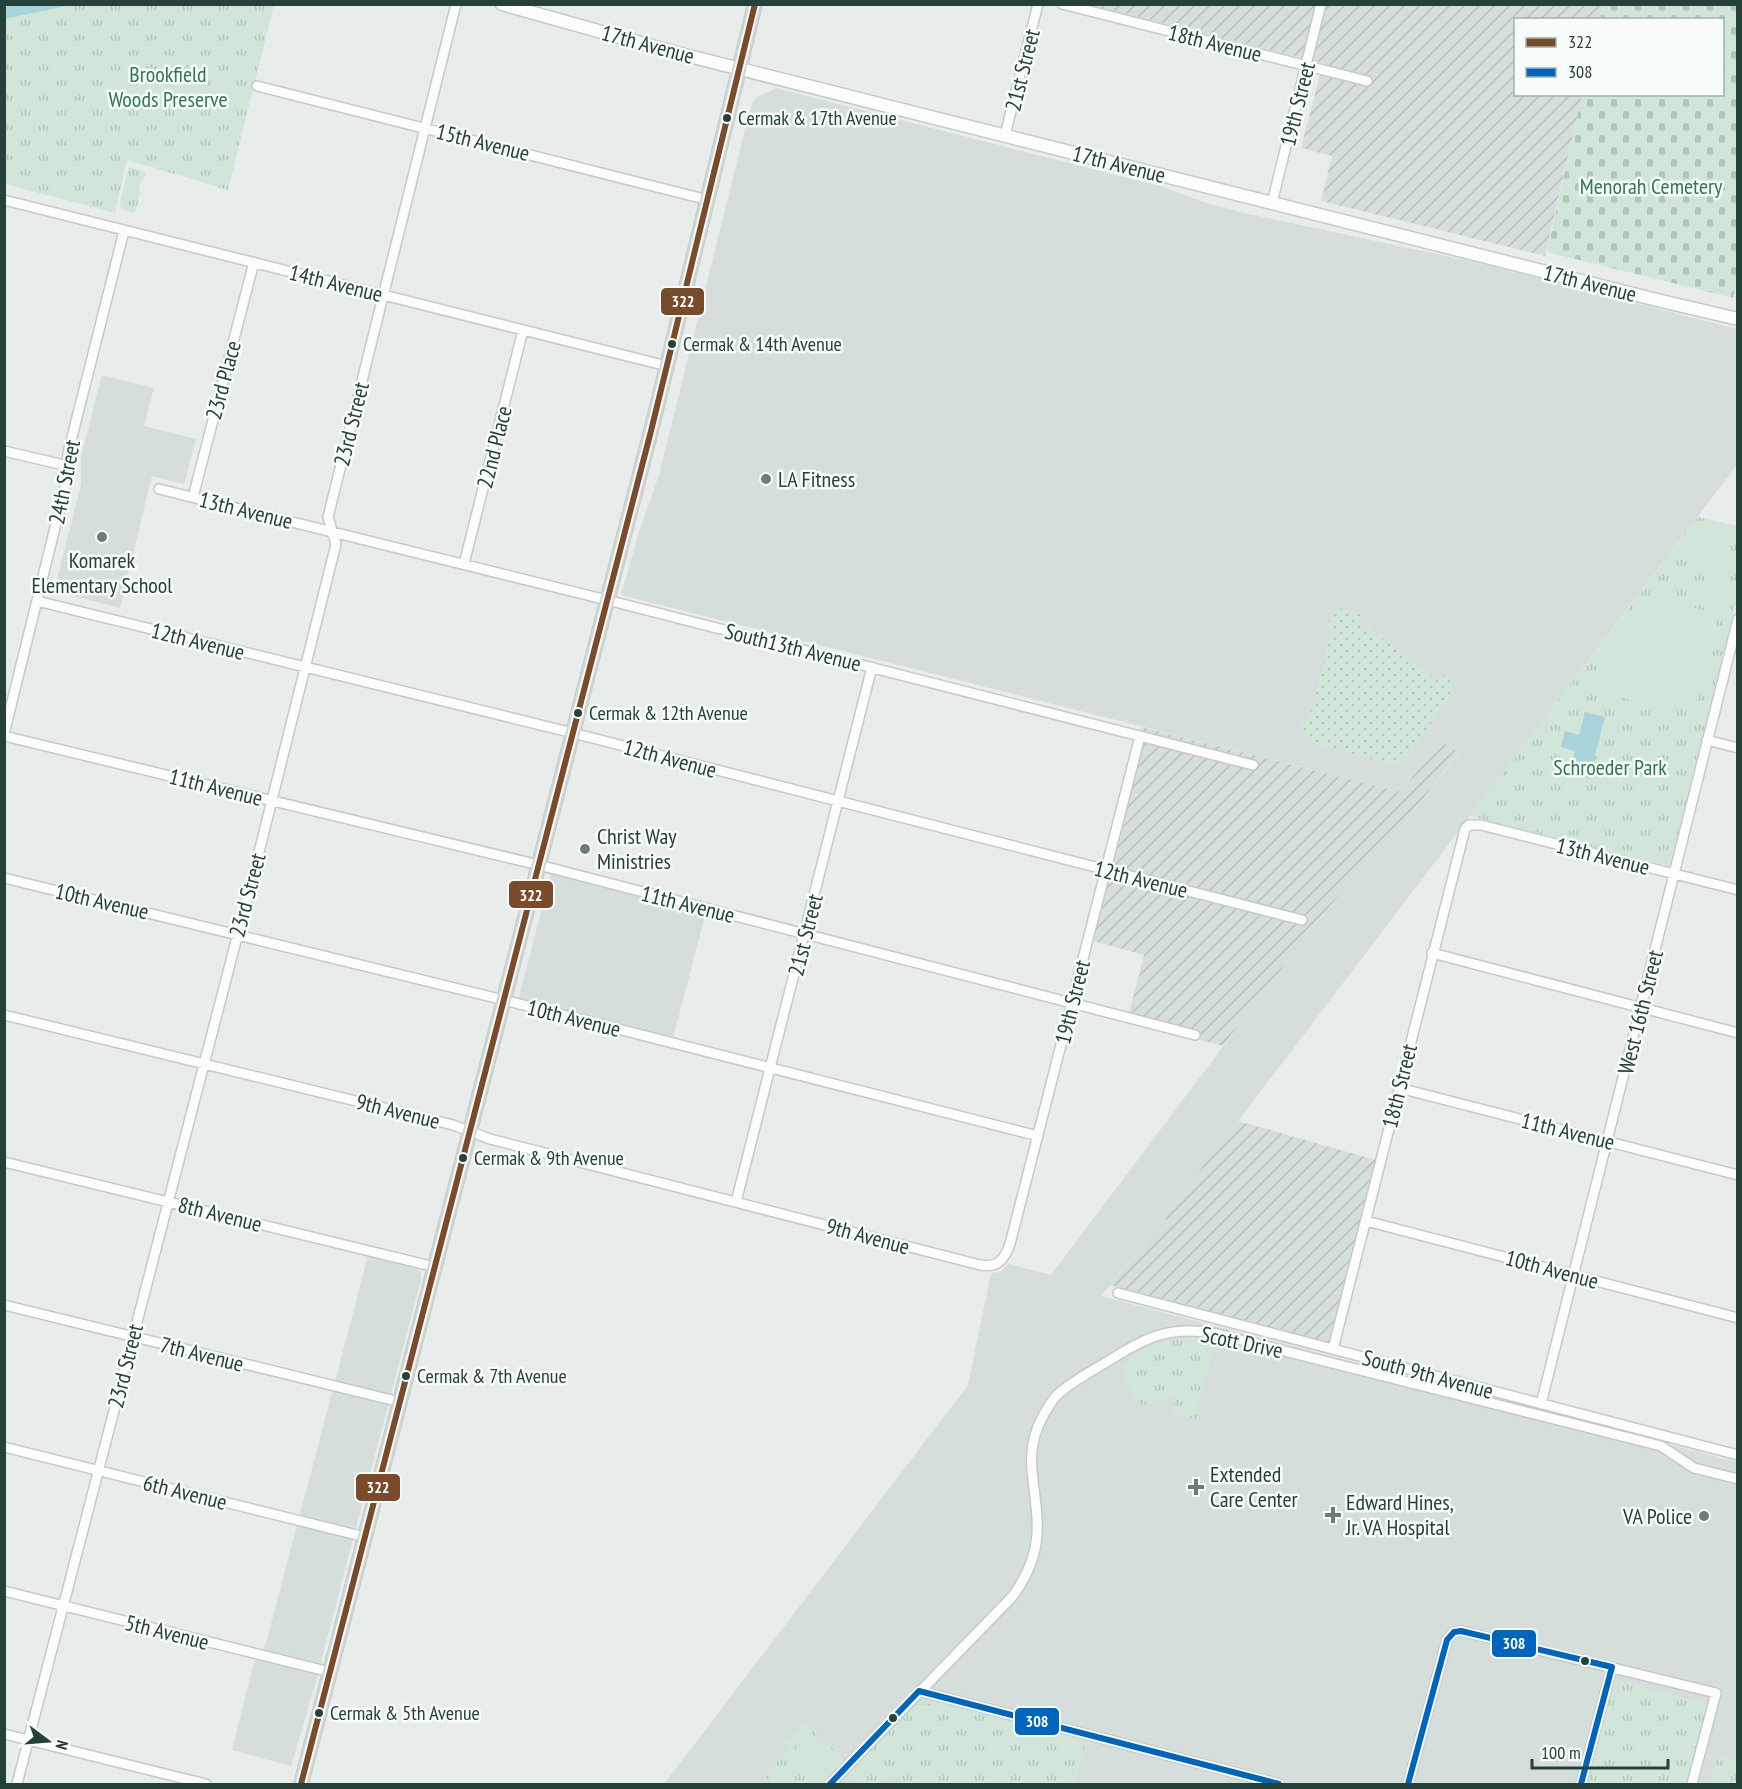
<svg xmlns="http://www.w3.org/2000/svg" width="1742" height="1789" font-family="'PT Sans Narrow',sans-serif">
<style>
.built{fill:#d6dedb}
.industrial{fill:url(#industrial-furrows)}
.grass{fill:url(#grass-dots)}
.cemetery{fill:url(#cemetery-stones)}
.park{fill:url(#park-tufts)}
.garden{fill:#d1e6d8}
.water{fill:#a9d4db}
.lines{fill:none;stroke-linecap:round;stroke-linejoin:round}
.street-casing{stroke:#c5cac8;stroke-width:12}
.secondary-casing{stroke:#c3cbc8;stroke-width:15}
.primary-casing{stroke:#c3ccc9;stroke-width:16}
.street{stroke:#fcfcfc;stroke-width:9}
.secondary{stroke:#fcfcfc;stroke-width:12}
.primary{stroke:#cfd7d5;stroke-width:14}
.bus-1-casing{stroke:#f7fbf9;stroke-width:10}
.bus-2-casing{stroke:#f7fbf9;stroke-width:10}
.bus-1{stroke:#7a4b2a;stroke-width:6}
.bus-2{stroke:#0065bd;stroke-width:6}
.bus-dot{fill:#24423a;stroke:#f7fbf9;stroke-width:2}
.poi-dot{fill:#697e78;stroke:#f7fbf9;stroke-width:2}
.labels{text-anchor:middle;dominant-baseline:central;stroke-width:5;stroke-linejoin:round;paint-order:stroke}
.bus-label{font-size:20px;fill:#24423a;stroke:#f7fbf9;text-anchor:start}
.street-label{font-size:22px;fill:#24423a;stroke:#f7fbf9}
.park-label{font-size:22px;fill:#2d7a4b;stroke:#f7fbf9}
.poi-label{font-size:22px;fill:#24423a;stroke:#f7fbf9;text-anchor:start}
.line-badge{stroke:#f7fbf9;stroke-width:2}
.badge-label{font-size:16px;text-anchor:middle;font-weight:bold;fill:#fff}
</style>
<defs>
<pattern id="industrial-furrows" width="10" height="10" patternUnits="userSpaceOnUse" patternTransform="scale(1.5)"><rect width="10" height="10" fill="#d6dedb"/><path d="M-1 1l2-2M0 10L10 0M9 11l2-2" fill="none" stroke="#b8c0bd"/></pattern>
<pattern id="grass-dots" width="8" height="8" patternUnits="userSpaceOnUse" patternTransform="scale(1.5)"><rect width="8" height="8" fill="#d1e6d8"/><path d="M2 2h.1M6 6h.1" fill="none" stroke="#b3c6ba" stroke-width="1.8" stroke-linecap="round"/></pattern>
<pattern id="cemetery-stones" width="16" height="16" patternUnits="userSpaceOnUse" patternTransform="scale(1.5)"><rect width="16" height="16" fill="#d1e6d8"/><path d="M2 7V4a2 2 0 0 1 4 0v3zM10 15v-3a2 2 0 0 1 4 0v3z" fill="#b3c6ba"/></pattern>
<pattern id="park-tufts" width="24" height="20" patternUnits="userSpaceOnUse" patternTransform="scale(1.5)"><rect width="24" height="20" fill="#d1e6d8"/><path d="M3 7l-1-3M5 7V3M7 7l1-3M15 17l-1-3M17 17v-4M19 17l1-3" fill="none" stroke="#b3c6ba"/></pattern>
</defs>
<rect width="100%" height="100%" fill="#e8edeb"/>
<path class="built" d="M776 88 1163 187 1207 203 1244 213 1475 262 1737 329V465L1166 1216 1169 1225 1152 1234 1101 1296 1737 1462V1784H664L968 1385 991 1273 1000 1272 1009 1264 1051 1275 1319 919 1379 848 1384 850 1458 754 1439 740 1402 792 621 595 639 532 659 475 749 113 752 104 757 97Z
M102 375 154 388 144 426 196 439 184 484 152 476 120 608 54 591 81 484V456Z
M551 873 706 912 672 1042 518 1000Z
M368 1256 416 1269 421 1272V1279L315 1685 291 1766 232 1750 253 1665 266 1643Z"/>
<path class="industrial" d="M1091 5H1603L1600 19 1516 20V94L1582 95 1545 256 1321 201 1332 156 1301 148 1323 63Z
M1141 727 1402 792 1439 740 1458 753 1384 850 1379 848 1319 919 1223 1046 1127 1021 1144 955 1086 939Z
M1238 1121 1376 1160 1329 1343 1110 1285 1152 1234 1169 1225 1165 1216Z"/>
<path class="grass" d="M1341 609 1364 613 1358 620 1438 681 1444 674 1448 676 1453 690 1451 696 1405 759 1396 763H1387L1319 745C1306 741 1301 732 1302 719L1309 720 1332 630 1325 627 1334 615Z"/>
<path class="cemetery" d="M1603 5H1737L1738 278 1733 298 1547 252 1582 95 1722 94V20L1600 19Z"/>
<path class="park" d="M4 5H274L228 190 127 160 115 213 5 184Z
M130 167 146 172 144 179 139 185 140 192 136 211 133 213 121 209 120 203 128 168Z
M1698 517 1737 526V598L1670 866 1470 816Z
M1190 1337 1209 1340 1214 1348 1199 1404H1197L1198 1419 1173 1414 1175 1400 1173 1397 1156 1400 1141 1407 1120 1371 1124 1368 1123 1364C1138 1345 1167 1339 1190 1337Z
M1616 1680 1706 1704 1707 1710 1687 1784H1584L1612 1682Z
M940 1702 1087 1740 1075 1784H904L893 1774 882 1784H860L846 1772 902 1713 914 1706Z
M804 1722 844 1760 821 1784H774L764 1776 789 1749 784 1743Z
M1717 1756 1737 1762V1784H1710Z"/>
<path class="garden" d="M1699 525 1732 534 1721 578 1688 569Z
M1707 584 1724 588 1719 612 1701 607Z
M1642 602 1670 603 1719 614 1697 699 1675 711 1593 690 1591 679 1604 652Z
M804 1740 831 1765 817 1780 791 1755Z"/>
<path class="water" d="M4 5 5 4 70 5 5 19Z
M1585 712 1605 717 1589 778 1569 773 1575 751 1561 747 1565 731 1579 735Z"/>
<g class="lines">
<g class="street-casing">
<path id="street" d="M1062 4 1367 81
M257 86 708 200
M1005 135 1038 4
M4 200 667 366
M1272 203 1321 4
M4 451 68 466
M159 489 607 600 1253 765
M193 497 254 262
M464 564 523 330
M37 601 573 733 1302 920
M4 734 66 483 68 453 124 231
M4 736 539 865 1195 1035
M1707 740 1738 748
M4 878 504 1000 1038 1136
M1432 953 1738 1033
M4 1015 405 1113 453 1125 490 1139 980 1265C998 1268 1004 1260 1010 1244L1140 736
M1399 1088 1738 1175
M4 1162 435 1267
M736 1202 872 667
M1366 1221 1738 1318
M1118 1293 1738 1455
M4 1305 400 1402
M1333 1349 1465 829 1469 825H1481L1738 890
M1541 1404 1738 619
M4 1447 365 1537
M4 1591 330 1672
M919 1691 1279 1784
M4 1734 206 1784
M17 1784 255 868 336 544 328 517 456 4
M830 1784 1012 1597C1026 1578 1036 1558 1037 1534 1040 1492 1020 1459 1042 1418 1046 1410 1051 1402 1057 1395 1072 1381 1092 1371 1110 1360 1146 1337 1170 1326 1213 1333L1661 1446 1694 1468 1738 1479
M1408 1784 1447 1640 1454 1632 1461 1631 1716 1693 1692 1784
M1581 1784 1612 1667"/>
</g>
<g class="secondary-casing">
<path id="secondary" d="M502 4 673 52 1653 299 1738 319"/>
</g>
<g class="primary-casing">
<path id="primary" d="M301 1784 651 431 755 4"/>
</g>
<use href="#street" class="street"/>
<use href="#secondary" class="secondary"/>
<use href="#primary" class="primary"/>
<g class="bus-1-casing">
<path id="bus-1" d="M301 1784 651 431 755 4"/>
</g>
<g class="bus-2-casing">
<path id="bus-2" d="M830 1784 919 1691 1279 1784
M1408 1784 1447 1640 1454 1632 1461 1631 1612 1667 1581 1784"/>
</g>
<use href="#bus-1" class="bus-1"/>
<use href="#bus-2" class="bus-2"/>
</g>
<g class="bus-dot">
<circle cx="727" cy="118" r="5"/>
<circle cx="672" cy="344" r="5"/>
<circle cx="578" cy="713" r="5"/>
<circle cx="463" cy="1158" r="5"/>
<circle cx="406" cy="1376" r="5"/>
<circle cx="1585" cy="1661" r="5"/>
<circle cx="319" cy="1713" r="5"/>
<circle cx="893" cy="1718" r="5"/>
</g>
<g class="poi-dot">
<circle cx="766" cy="479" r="6"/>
<circle cx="102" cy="537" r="6"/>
<circle cx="585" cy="849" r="6"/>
<path d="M1193 1478h6v6h6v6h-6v6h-6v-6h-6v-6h6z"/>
<path d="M1330 1506h6v6h6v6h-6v6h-6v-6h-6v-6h6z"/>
<circle cx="1704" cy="1516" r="6"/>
</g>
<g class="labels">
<g class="bus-label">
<text x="738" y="118">Cermak &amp; 17th Avenue</text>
<text x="683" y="344">Cermak &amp; 14th Avenue</text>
<text x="589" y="713">Cermak &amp; 12th Avenue</text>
<text x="474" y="1158">Cermak &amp; 9th Avenue</text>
<text x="417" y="1376">Cermak &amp; 7th Avenue</text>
<text x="330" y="1713">Cermak &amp; 5th Avenue</text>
</g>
<g class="street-label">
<text transform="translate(1215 43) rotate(14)">18th Avenue</text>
<text transform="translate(648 44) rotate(15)">17th Avenue</text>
<text transform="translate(1022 70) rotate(-76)">21st Street</text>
<text transform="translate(1297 104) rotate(-76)">19th Street</text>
<text transform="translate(483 142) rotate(14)">15th Avenue</text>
<text transform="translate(1119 164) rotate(14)">17th Avenue</text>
<text transform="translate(336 283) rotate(14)">14th Avenue</text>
<text transform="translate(1590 283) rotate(14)">17th Avenue</text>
<text transform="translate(223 380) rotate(-75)">23rd Place</text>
<text transform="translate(351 424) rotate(-76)">23rd Street</text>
<text transform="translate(494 447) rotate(-76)">22nd Place</text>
<text transform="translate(64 482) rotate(-79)">24th Street</text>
<text transform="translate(246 510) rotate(14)">13th Avenue</text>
<text transform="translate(198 641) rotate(14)">12th Avenue</text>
<text transform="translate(793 647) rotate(14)">South13th Avenue</text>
<text transform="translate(670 758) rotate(15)">12th Avenue</text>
<text transform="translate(216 787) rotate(14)">11th Avenue</text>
<text transform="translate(1603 856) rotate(14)">13th Avenue</text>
<text transform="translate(1141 879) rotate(14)">12th Avenue</text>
<text transform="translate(247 895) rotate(-75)">23rd Street</text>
<text transform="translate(102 901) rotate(13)">10th Avenue</text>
<text transform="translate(688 904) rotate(14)">11th Avenue</text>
<text transform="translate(805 935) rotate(-76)">21st Street</text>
<text transform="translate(1072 1002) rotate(-76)">19th Street</text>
<text transform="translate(1640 1012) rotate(-76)">West 16th Street</text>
<text transform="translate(574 1018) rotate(14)">10th Avenue</text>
<text transform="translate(1399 1086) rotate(-76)">18th Street</text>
<text transform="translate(398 1111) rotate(14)">9th Avenue</text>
<text transform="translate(1568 1131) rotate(14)">11th Avenue</text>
<text transform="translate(220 1214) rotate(14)">8th Avenue</text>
<text transform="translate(868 1236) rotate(15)">9th Avenue</text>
<text transform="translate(1552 1269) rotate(15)">10th Avenue</text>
<text transform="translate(1242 1342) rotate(12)">Scott Drive</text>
<text transform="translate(202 1354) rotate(14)">7th Avenue</text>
<text transform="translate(125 1366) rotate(-76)">23rd Street</text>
<text transform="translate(1428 1374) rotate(15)">South 9th Avenue</text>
<text transform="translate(185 1492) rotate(14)">6th Avenue</text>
<text transform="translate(167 1632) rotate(14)">5th Avenue</text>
</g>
<g class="park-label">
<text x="168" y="74">Brookfield<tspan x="168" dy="25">Woods Preserve</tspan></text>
<text x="1651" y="186">Menorah Cemetery</text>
<text x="1610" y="767">Schroeder Park</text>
</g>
<g class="poi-label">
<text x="778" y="479">LA Fitness</text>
<text x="102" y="560" text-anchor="middle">Komarek<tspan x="102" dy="25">Elementary School</tspan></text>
<text x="597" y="836">Christ Way<tspan x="597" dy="25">Ministries</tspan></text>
<text x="1210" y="1474">Extended<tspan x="1210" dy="25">Care Center</tspan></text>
<text x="1346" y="1502">Edward Hines,<tspan x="1346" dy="25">Jr. VA Hospital</tspan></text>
<text x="1692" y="1516" text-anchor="end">VA Police</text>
</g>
</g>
<g class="line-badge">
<rect x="660" y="287" width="45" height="29" rx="6" fill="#7a4b2a"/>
<rect x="508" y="880" width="46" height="29" rx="6" fill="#7a4b2a"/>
<rect x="355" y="1473" width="46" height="29" rx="6" fill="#7a4b2a"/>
<rect x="1491" y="1629" width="46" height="29" rx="6" fill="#0065bd"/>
<rect x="1014" y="1707" width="46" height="29" rx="6" fill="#0065bd"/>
</g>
<g class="badge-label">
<text x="683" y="307">322</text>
<text x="531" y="901">322</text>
<text x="378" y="1493">322</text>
<text x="1514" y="1649">308</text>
<text x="1037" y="1727">308</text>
</g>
<rect width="1742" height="1789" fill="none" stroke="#24423a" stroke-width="12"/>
<rect x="1514" y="18" width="210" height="78" fill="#f7fbf9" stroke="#a3b1ad" stroke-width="1.5"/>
<rect x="1526" y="38" width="30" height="9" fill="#7a4b2a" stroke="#a3b1ad" stroke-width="1.5"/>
<text x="1568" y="48" font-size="18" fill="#24423a">322</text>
<rect x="1526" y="68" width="30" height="9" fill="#0065bd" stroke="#a3b1ad" stroke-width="1.5"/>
<text x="1568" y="78" font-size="18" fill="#24423a">308</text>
<g transform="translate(48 1741) rotate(106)" stroke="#f7fbf9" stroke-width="4.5" paint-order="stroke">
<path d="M0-4.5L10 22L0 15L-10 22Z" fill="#24423a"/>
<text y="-9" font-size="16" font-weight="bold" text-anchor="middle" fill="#24423a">N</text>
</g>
<path d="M1532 1759v9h136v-9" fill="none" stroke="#24423a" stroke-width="3"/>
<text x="1541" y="1759" font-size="18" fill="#24423a" stroke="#f7fbf9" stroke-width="4.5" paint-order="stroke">100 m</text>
</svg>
